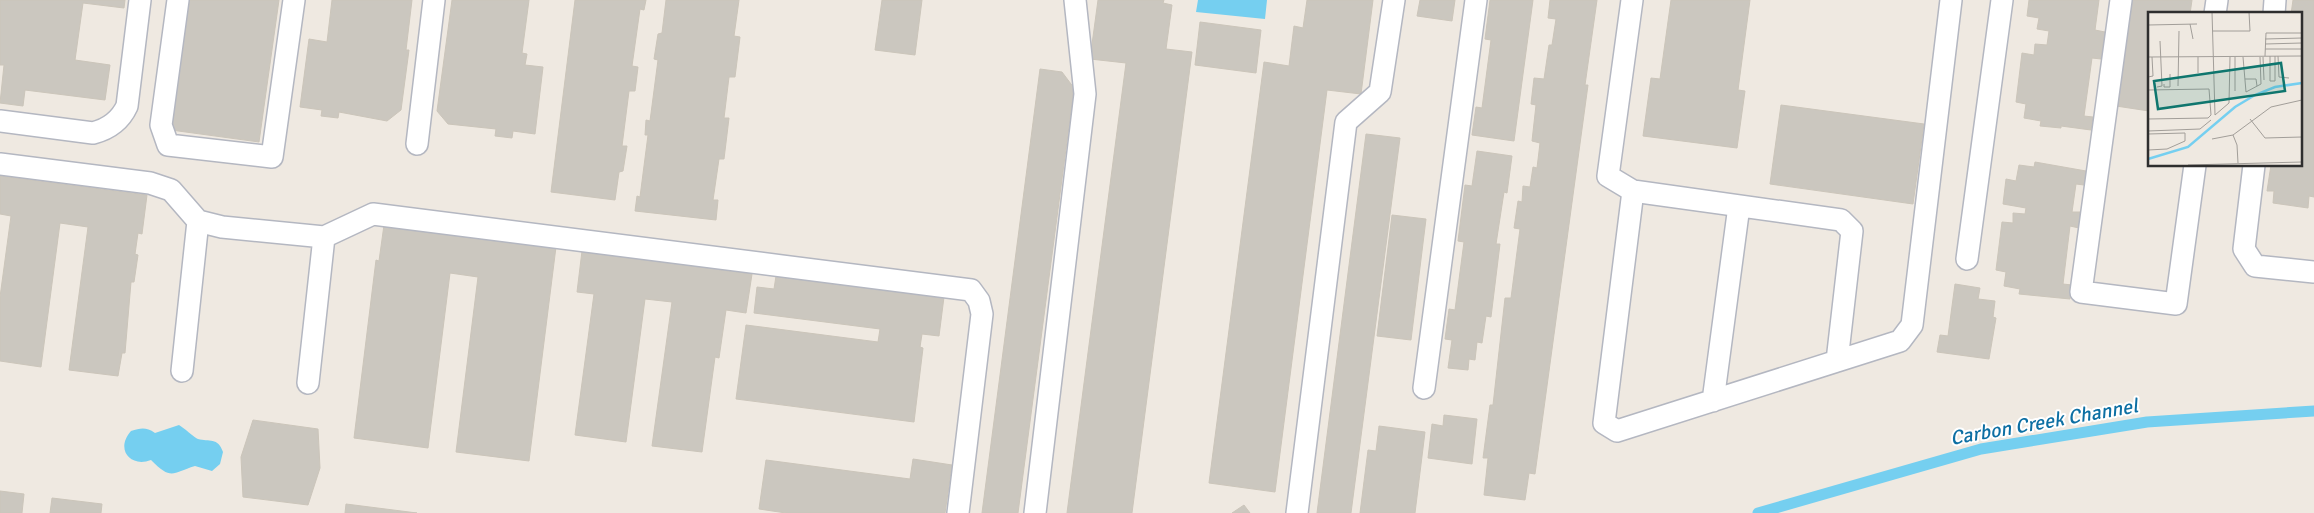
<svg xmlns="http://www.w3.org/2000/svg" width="2314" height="513" font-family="Signika,sans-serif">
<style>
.water{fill:#75cff0}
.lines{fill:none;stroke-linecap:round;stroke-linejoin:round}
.stream{stroke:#75cff0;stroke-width:11}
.building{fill:#cbc7bf;stroke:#cbc5ba}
.lane-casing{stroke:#b4b7c1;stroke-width:24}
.lane{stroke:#fff;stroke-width:21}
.labels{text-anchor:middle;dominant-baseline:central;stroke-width:4;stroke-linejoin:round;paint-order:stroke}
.water-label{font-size:20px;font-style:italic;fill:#0d6fa3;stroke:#fff}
.inset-river{fill:none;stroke:#75cff0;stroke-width:2.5}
.inset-road{fill:none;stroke:#a29e99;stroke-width:1}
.view{fill:#0f766e;fill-opacity:0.15;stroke:#0f766e;stroke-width:2.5}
.inset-edge{fill:none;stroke:#2e2e2e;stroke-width:2.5}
</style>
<rect width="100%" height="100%" fill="#efe9e1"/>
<path class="water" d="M1198 0H1267L1265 19 1196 12Z
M179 425C183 427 195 438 198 439 209 442 218 437 223 452L220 464 212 471 195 466C172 473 172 481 151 460 130 468 115 449 131 431 141 428 146 427 155 433Z"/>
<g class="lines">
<path class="stream" d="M1758 513 1981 449 2147 422 2314 411"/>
</g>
<path class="building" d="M0 0H125L124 8 83 3 75 60 110 65 105 100 25 90 23 106 0 103 4 65H0Z
M188 0H279L259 142 171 130Z
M332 0H412L406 50H409L401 110 387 121 339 112 338 118 321 116 322 110 300 107 309 39 327 42Z
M452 0H529L522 53 527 54 525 65 543 67 535 134 513 131 512 138 495 136 496 129 448 124 437 111Z
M575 0H646L644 10 640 9 632 66 638 67 635 91H629L622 146H627L623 171 619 172 615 200 551 192Z
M666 0H739L734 36 740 37 735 77H729L724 118H729L724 159H719L713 200H718L716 220 635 211 637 196 640 197 648 135H645L646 120 650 121 658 60 654 59 658 34 662 33Z
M882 0H922L915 55 875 50Z
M1098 0H1164L1163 3 1172 5 1166 49 1192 52 1132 513H1067L1126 63 1090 59Z
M1307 0H1373L1361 94 1327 90 1275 492 1209 483 1264 62 1289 66 1294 26 1303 28Z
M1420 0H1455L1452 21 1417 16Z
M1490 0H1533L1514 141 1472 135 1476 107 1482 108 1491 40 1485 39Z
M1550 0H1597L1585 85H1588L1535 474 1529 473 1525 500 1484 495 1488 458H1483L1490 405H1493L1505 298H1511L1520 229 1514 228 1518 201 1522 202 1523 186 1530 187 1533 167 1537 168 1540 143 1532 141 1536 105 1531 104 1534 78 1544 79 1549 45H1552L1556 19 1548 18Z
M1671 0H1750L1738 90 1745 91 1737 148 1643 136 1651 78 1660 79Z
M2029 0H2099L2095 30 2105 32 2101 59 2092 58 2084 116 2093 117 2091 130 2061 126V128L2040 126 2041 121 2024 118 2026 104 2016 102 2022 53 2034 55 2035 44 2047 45 2049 31 2037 29 2039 18 2027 16Z
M2130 0H2192L2190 14H2149V111L2116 106Z
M2293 0H2314V197L2309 196 2308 208 2273 203 2274 191H2267L2271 165H2300V14H2291Z
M1200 22 1261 30 1256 73 1195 65Z
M1040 69 1062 72 1074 88 1018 513H982Z
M1781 105 1924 124 1913 204 1770 184Z
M1366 134 1400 138 1351 513H1317Z
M1477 151 1512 156 1507 193 1504 192 1496 244H1500L1491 317 1486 316 1482 343 1477 342 1475 360 1469 359 1468 370 1448 368 1452 340 1445 339 1449 309 1455 310 1464 242 1458 241 1465 185 1472 186Z
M2035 162 2086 171 2084 185 2076 184 2072 212H2081L2079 228 2070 226 2063 284 2072 285 2070 299 2019 294 2020 289 2004 286 2006 272 1996 270 2002 222 2013 223V213L2025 214 2026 208 2003 204 2006 179 2016 181 2019 165 2034 167Z
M0 176 147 195 142 234 138 233 135 254 138 255 134 282H131L125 353H122L118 376 69 370 88 227 60 223 41 367 0 361V297L11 216 0 214Z
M1392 215 1426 219 1411 340 1377 336Z
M384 225 556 247 529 461 456 452 478 277 450 273 428 448 354 438 376 260 379 261Z
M582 251 752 274 746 313 726 310 719 358 715 357 702 452 652 446 672 302 645 299 626 442 575 435 594 294 577 292Z
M776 276 944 297 939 336 922 334 920 347 923 348 914 422 736 399 746 325 878 342 880 329 754 313 757 287 774 289Z
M1955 284 1980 288 1978 299 1995 301 1993 317 1996 318 1989 359 1937 352 1940 335 1948 336Z
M1444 415 1477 419 1472 464 1428 458 1432 424 1443 426Z
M253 420 318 429 320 468 308 505 243 497 241 457Z
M1379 426 1425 432 1415 513H1360L1368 450 1376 451Z
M913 459 952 465 945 513H786L759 509 766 460 910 479Z
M0 491 24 494 22 513H0Z
M52 498 102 504 101 513H50Z
M346 504 417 513H345Z
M1244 505 1250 513H1232Z"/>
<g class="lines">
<g class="lane-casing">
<path id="lane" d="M178 0 161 125 168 145 272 157 294 0
M1632 0 1608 176 1633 191 1604 423 1617 431 1900 341 1912 325 1951 0
M2121 0 2081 292 2176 304 2195 165
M2215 14 2217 0
M2274 14 2275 0
M0 121 93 133C109 129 120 121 127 106L140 0
M417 144 434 0
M0 164 150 183 171 190 198 221 222 227 324 237 373 214 971 290 979 301 982 314 958 513
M2254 165 2244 249 2255 266 2314 272
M1633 191 1841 220 1852 231 1837 361
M1967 259 2002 0
M182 371 198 221
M308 383 324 237
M1424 388 1476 0
M1713 401 1739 206
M1035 513 1085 94 1075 0
M1297 513 1346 122 1380 92 1394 0"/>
</g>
<use href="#lane" class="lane"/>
</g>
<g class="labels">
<g class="water-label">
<text transform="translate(2044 422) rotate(-10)">Carbon Creek Channel</text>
</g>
</g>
<g transform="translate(2148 12)">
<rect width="154" height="154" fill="#efe9e1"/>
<path class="inset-river" d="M0 147 40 135 87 95 107 83 127 75 154 71"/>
<path class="inset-road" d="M64 0 67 103 81 91 82 45M42 12 45 27M0 13 49 12M64 19H102L101 0M117 27 154 26M117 32 154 31M117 37H154M117 44 118 21H154M122 44V69H127V44M130 44 131 65 141 66M0 45 154 44M50 45V61M87 45V79M95 45 98 80 113 72 112 45M115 45 116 68M0 65 5 64 4 45M97 67H108L109 74M16 72V75H22V62M30 74 31 19M9 75 14 74 12 29M0 78 61 77 63 103 60 106 0 107M102 107 117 126 154 125M0 119 52 117 63 108M0 122 37 121V129L19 137 0 138M85 123 89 133 90 151M64 127 85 123 123 95 154 88M40 153 154 150"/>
<path class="view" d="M133 51 137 79 10 97 6 69Z"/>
<rect width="154" height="154" class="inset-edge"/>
</g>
</svg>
